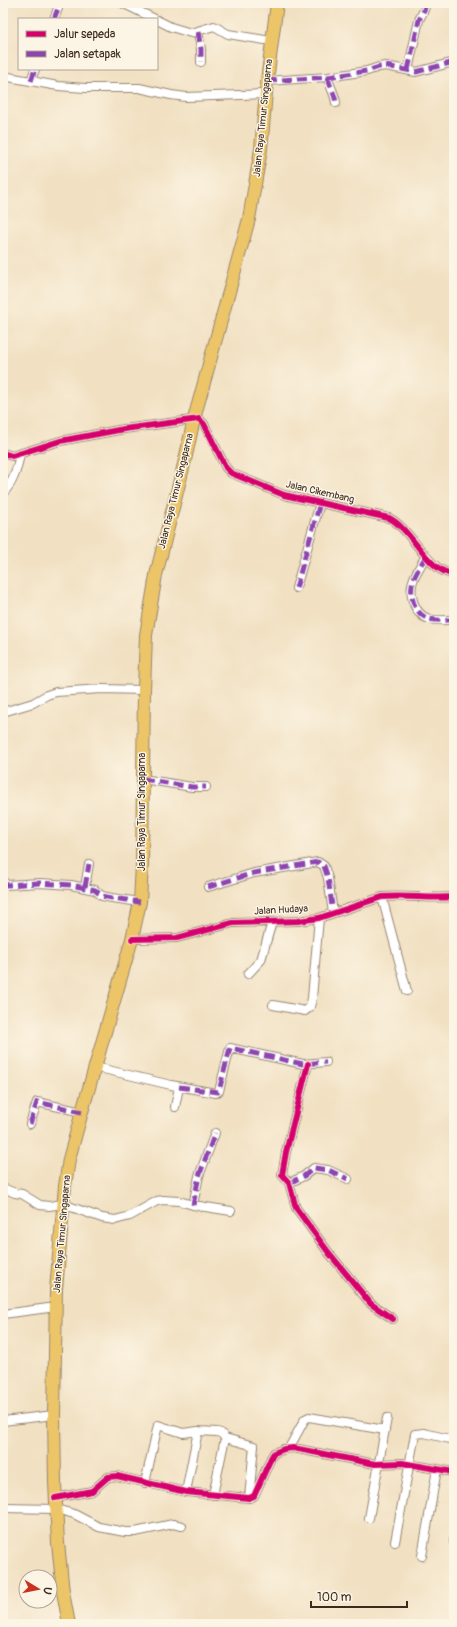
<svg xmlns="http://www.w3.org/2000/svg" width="457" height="1627" font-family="Pangolin,sans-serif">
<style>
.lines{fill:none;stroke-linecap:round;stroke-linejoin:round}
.minor-casing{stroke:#968570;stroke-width:10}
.primary-casing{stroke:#968570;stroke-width:14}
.minor{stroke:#fff;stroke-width:8}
.primary{stroke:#edc569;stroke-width:12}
.quiet{stroke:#8e44ad;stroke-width:5;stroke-dasharray:10 5;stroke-linecap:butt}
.cycleway-casing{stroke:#fcf5e5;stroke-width:8}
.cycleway{stroke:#d6006c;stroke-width:6}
.labels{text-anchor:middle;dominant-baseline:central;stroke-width:3;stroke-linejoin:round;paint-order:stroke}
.street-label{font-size:10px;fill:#3b2a1e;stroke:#fcf5e5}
</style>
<rect width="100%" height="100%" fill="#fcf5e5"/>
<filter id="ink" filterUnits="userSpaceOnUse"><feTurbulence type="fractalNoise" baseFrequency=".025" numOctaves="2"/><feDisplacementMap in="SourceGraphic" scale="8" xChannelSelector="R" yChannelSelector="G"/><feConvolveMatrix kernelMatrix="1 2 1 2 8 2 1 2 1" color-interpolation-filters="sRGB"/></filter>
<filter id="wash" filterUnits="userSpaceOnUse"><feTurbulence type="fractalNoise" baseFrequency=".012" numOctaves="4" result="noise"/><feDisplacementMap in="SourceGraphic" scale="16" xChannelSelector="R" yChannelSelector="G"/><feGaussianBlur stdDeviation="0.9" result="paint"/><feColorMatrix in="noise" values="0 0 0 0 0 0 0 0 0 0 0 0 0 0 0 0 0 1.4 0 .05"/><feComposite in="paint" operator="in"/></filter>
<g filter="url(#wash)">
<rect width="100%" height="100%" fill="#f1e0c1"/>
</g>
<g filter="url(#ink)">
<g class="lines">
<g class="minor-casing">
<path id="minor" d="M122 3 155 19
M54 19 60 3
M157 20 171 27 191 33 214 26 228 34 271 41
M198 32 201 49V62
M408 70 419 20 424 10 426 3
M3 76 58 86 85 88H139L171 95 186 97 265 94
M328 77C329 86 335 93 336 103
M31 81 35 69
M267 81 328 77 367 71 379 67 386 66 416 72 454 62
M3 453 12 456 60 441 124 429 199 419 204 424 226 468 231 473 284 495 389 518C413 530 427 572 454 574
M3 493C14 482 17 469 20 454
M426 556C422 563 417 571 414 578 408 592 413 614 429 619 437 621 446 620 454 620
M296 588 320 503
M3 712 33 703 47 695 56 692 102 689 144 690
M143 779 192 787H206
M3 881 6 885 40 883 71 885 95 890 102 896 112 898 140 902
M85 887 89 864
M208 887 254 873 318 862 324 866 328 878 333 913
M382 897 407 991
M132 939 177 938 233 923 298 921 319 918 382 897C406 895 430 899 454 897
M248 974 261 960 272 922
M273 1005 305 1011 310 1007 312 998 319 918
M308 1064 286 1152 282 1175 289 1183 296 1208 329 1253 371 1304 393 1319
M95 1067 171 1085 216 1093 219 1091 230 1048 303 1064 326 1062
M175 1107 179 1087
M30 1124 37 1102 82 1112
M289 1183 304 1176 314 1168 328 1170 348 1179
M3 1188 15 1193 22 1194 40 1205 49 1206 63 1204 102 1218 115 1220 130 1216 157 1201 163 1200 179 1201 193 1205 231 1211
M193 1205 199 1176 215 1133
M3 1314 56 1307
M3 1421 54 1415
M289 1448 305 1419 309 1417 385 1430
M145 1483 158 1425 183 1433 198 1431 217 1432 221 1433 225 1438 254 1446 249 1498
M186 1492 198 1431
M213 1495 225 1438
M55 1498 92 1491 108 1477 117 1476 186 1492 249 1498 254 1496 271 1458 274 1453 284 1449 293 1448 375 1464 402 1463 454 1472
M3 1508 56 1509 74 1514 99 1527 125 1532H135L173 1524 182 1526
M369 1518 387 1418
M454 1540V1542
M395 1542 415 1434 424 1433 454 1440
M422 1556 437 1469"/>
</g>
<g class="primary-casing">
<path id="primary" d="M69 1624 63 1592 58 1543 55 1483 54 1415 56 1290 65 1186 69 1159 82 1112 132 939 140 902 142 865 144 690 146 635 156 575 185 460 194 419 249 219 261 149 267 81 277 3"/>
</g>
<use href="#minor" class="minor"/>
<use href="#primary" class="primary"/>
<path class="quiet" d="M54 19 60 3
M198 32 201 49V62
M408 70 419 20 424 10 426 3
M328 77C329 86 335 93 336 103
M31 81 35 69
M267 81 328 77 367 71 379 67 386 66 416 72 454 62
M426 556C422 563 417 571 414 578 408 592 413 614 429 619 437 621 446 620 454 620
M296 588 320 503
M143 779 192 787H206
M3 881 6 885 40 883 71 885 95 890 102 896 112 898 140 902
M85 887 89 864
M208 887 254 873 318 862 324 866 328 878 333 913
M179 1087 218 1092 219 1091 230 1048 303 1064 326 1062
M30 1124 37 1102 82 1112
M289 1183 304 1176 314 1168 328 1170 348 1179
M193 1205 199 1176 215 1133"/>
<g class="cycleway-casing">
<path id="cycleway" d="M3 453 12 456 60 441 124 429 199 419 204 424 226 468 231 473 284 495 389 518C413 530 427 572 454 574
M132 939 177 938 233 923 298 921 319 918 382 897C406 895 430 899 454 897
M308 1064 286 1152 282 1175 289 1183 296 1208 329 1253 371 1304 393 1319
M55 1498 92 1491 108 1477 117 1476 186 1492 249 1498 254 1496 271 1458 274 1453 284 1449 293 1448 375 1464 402 1463 454 1472"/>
</g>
<use href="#cycleway" class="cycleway"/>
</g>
</g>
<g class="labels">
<g class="street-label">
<text transform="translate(263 118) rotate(-84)">Jalan Raya Timur Singaparna</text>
<text transform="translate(176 491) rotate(-76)">Jalan Raya Timur Singaparna</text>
<text transform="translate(320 492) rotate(13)">Jalan Cikembang</text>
<text transform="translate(142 812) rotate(-90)">Jalan Raya Timur Singaparna</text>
<text transform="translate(281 910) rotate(-3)">Jalan Hudaya</text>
<text transform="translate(62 1234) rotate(-85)">Jalan Raya Timur Singaparna</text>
</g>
</g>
<rect width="457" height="1627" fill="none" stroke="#fcf5e5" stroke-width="16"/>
<rect x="18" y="18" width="140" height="52" fill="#fcf5e5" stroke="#afa495"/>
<rect x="26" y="31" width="20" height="6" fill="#d6006c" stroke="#afa495"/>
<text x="54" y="38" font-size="12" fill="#3b2a1e">Jalur sepeda</text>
<rect x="26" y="51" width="20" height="6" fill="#8e44ad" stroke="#afa495"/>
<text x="54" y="58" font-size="12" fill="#3b2a1e">Jalan setapak</text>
<g transform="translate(38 1589) rotate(100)"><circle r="19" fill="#fcf5e5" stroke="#afa495"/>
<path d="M0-3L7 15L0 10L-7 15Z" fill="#c8321e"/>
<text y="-6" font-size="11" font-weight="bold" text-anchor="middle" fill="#3b2a1e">U</text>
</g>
<path d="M311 1601v6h96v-6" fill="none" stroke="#3b2a1e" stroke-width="2"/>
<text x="317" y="1601" font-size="12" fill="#3b2a1e" stroke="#fcf5e5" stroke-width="3" paint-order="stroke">100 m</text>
</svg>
